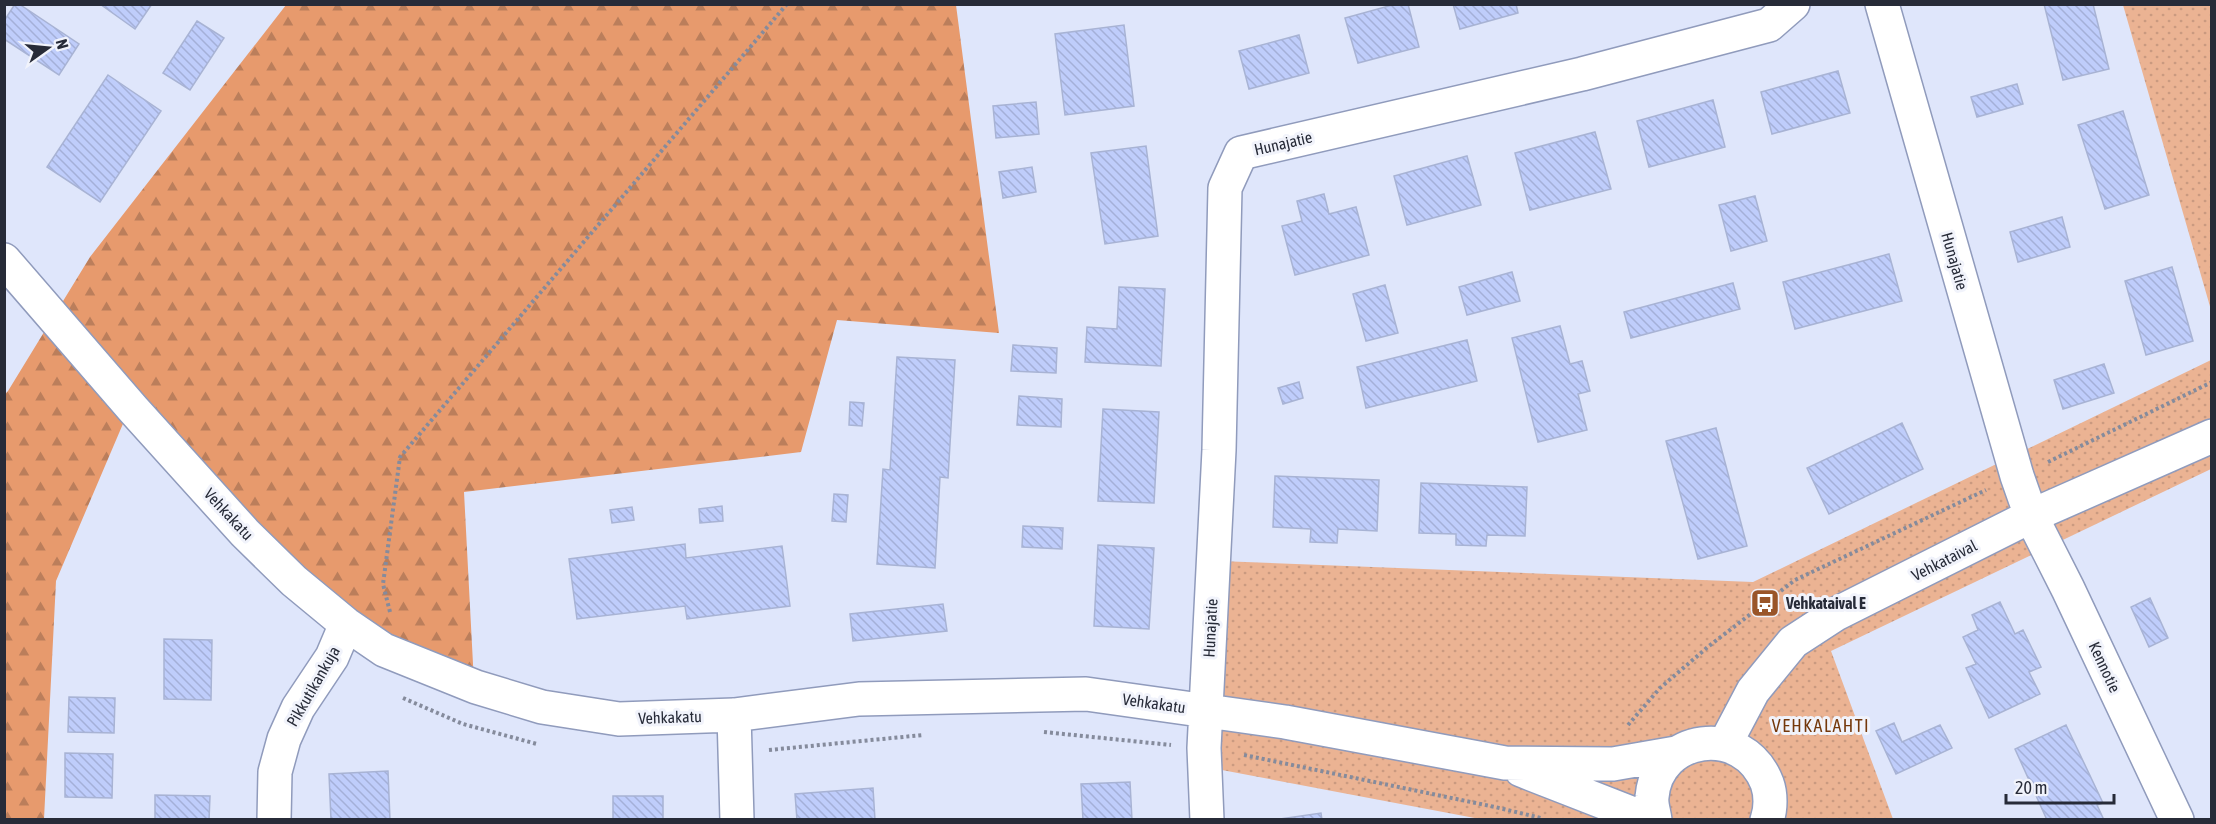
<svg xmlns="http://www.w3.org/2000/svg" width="2216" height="824" font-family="'Asap Condensed',sans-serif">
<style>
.grass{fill:url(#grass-dots)}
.forest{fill:url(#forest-firs)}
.building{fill:url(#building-back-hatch);stroke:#a8b3d4;stroke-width:1.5}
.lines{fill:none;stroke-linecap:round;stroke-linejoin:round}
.minor-casing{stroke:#909bbc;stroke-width:36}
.path{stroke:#858b9c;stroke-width:4;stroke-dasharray:3 3;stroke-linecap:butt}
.minor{stroke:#fff;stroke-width:33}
.labels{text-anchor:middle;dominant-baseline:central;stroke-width:6;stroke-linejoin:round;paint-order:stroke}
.street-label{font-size:16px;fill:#272b38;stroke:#f1f3fb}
.poi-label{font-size:16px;font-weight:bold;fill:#272b38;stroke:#f1f3fb;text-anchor:start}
.neighbourhood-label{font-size:18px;letter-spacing:1.5px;fill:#74380b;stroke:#f1f3fb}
</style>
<defs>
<pattern id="grass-dots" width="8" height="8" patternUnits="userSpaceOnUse" patternTransform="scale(1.5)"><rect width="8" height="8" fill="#ebb393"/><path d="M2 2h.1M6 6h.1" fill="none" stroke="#ca9a80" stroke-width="1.8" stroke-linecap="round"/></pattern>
<pattern id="forest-firs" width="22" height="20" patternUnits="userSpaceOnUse" patternTransform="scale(1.5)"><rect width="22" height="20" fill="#e79a6d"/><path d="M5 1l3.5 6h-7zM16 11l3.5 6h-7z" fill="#bb7e5b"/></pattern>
<pattern id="building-back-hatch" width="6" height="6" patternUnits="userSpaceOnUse" patternTransform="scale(1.5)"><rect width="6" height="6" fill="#bfcdfb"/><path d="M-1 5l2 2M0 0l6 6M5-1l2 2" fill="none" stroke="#a4b0d8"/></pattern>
</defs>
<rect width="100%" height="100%" fill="#dfe6fb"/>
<path class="grass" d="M2123 5H2211V310Z
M2211 360V469L1831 651 1893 819H1480L1206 767 1219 561 1753 582Z"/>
<path class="forest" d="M286 5H956L999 333 837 320 801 452 464 492 474 683 345 631 128 412 56 581 44 819 5 820V394L8 391 90 257Z"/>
<path class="building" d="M15 4H19L79 44 59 75 4 39V21Z
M100 4H152L135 29Z
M1396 4H1408L1419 47 1358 63 1345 18Z
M1453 4H1516L1518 13 1460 29Z
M2044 4H2093L2109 69 2063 80Z
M197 21 224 38 190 90 163 73Z
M1124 25 1134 106 1065 115 1055 34Z
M1299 35 1309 73 1249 89 1239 51Z
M1838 71 1850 113 1772 134 1761 92Z
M108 75 161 111 100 202 47 167Z
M2017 84 2023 104 1977 117 1971 97Z
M1713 100 1725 147 1649 167 1637 121Z
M1036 102 1039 134 996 138 993 106Z
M2123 111 2149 195 2105 209 2078 125Z
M1595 132 1611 189 1530 210 1515 153Z
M1146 146 1158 236 1105 244 1091 153Z
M1467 156 1481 205 1407 225 1394 176Z
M1032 167 1036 192 1003 198 999 172Z
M1324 194 1329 214 1356 207 1369 255 1295 275 1282 226 1302 221 1297 201Z
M1755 196 1767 241 1731 251 1719 205Z
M2062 217 2070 247 2018 262 2010 232Z
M1889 254 1902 301 1795 329 1783 282Z
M2172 267 2193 341 2146 355 2125 281Z
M1512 272 1520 301 1467 315 1459 287Z
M1733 283 1740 309 1631 338 1624 312Z
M1385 285 1398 333 1366 341 1353 294Z
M1119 287 1165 289 1161 366 1085 362 1087 327 1117 329Z
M1560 326 1570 364 1582 361 1590 391 1578 394 1587 430 1538 442 1512 338Z
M1467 340 1477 381 1366 408 1357 367Z
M1013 345 1057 348 1056 373 1011 371Z
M897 357 955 360 948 478 940 477 935 568 877 564 883 469 890 470Z
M2104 364 2114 393 2063 409 2054 380Z
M1299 382 1303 398 1283 404 1278 388Z
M1019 396 1062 399 1061 427 1017 425Z
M850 402 864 403 862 426 849 425Z
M1103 409 1159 412 1154 503 1098 501Z
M1902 423 1923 469 1829 514 1807 468Z
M1716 428 1747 546 1698 559 1666 441Z
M1275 476 1379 480 1377 531 1338 529 1337 543 1310 542 1311 529 1273 527Z
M1421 483 1527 487 1525 536 1487 535 1486 546 1456 545V534L1419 533Z
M834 494 848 495 846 522 832 521Z
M722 506 723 521 700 523 699 509Z
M632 507 634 520 612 523 610 510Z
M1023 526 1063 528 1062 549 1022 547Z
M685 544 686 558 782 546 790 606 687 619 685 606 577 619 569 559Z
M1098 545 1154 548 1149 629 1094 626Z
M2150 598 2168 638 2149 647 2131 607Z
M2000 602 2015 634 2023 630 2041 667 2029 672 2040 694 1989 718 1966 668 1976 664 1963 637 1978 630 1972 615Z
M943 604 947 631 853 641 850 614Z
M164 639 212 640 211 700 164 699Z
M69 697 115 698 114 733 68 732Z
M1894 723 1902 742 1940 725 1952 748 1896 774 1876 731Z
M2066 725 2103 803 2097 805 2104 820H2047L2015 749Z
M65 753 113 754 112 798 65 797Z
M388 771 390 820H331L329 774Z
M1130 782 1132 820H1083L1081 784Z
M873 788 875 820H797L795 794Z
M155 795 210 796 209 820H155Z
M613 796H663V820H613Z
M1321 813 1322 820H1273Z"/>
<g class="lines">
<g class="minor-casing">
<path id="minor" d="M1882 4 2017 476 2031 516 2068 589 2177 820
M4 260 133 409 245 533 294 581 346 624 384 650 476 687 542 707 619 719 734 715 859 699 1086 694 1285 722 1505 763 1613 764 1676 753
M734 715 737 820
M1725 744 1753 691 1793 642 1836 614 2031 516 2212 436
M1521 770 1649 820
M274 820 275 772 284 739 298 708 332 657 346 624
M1207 820 1204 748 1219 450 1225 188 1241 153 1582 74 1769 25 1793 4
M1655 820C1654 812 1651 804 1652 797 1657 735 1743 722 1767 783 1771 794 1771 809 1767 820"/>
</g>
<path class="path" d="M2048 462 2212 382
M390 612 383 584 400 457 787 4
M403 698 463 724 537 744
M1628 725 1660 688 1709 646 1795 580 1986 490
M1044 732 1171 745
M769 750 923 735
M1244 755 1495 807 1541 818"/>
<use href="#minor" class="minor"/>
</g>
<defs>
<g id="bus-square" transform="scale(1.5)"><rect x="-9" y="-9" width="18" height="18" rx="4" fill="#9a5528" stroke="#f1f3fb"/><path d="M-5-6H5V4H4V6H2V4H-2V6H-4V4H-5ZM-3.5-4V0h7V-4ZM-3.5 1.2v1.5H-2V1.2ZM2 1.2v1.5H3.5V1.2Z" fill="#fff"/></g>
</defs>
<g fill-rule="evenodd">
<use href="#bus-square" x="1765" y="603"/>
</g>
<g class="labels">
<g class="street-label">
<text transform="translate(1283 143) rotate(-13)">Hunajatie</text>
<text transform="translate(1955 261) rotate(74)">Hunajatie</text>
<text transform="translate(229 514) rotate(47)">Vehkakatu</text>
<text transform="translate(1944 560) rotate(-27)">Vehkataival</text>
<text transform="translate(1210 628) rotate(-87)">Hunajatie</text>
<text transform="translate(2105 667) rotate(65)">Kennotie</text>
<text transform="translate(313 686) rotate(-60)">Pikkutikankuja</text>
<text transform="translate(1154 703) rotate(8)">Vehkakatu</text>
<text transform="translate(670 717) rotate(-2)">Vehkakatu</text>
</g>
<g class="poi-label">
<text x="1786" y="603">Vehkataival E</text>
</g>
<g class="neighbourhood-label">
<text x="1821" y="725">VEHKALAHTI</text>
</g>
</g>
<rect width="2216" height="824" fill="none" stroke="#272b38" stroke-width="12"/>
<g transform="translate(48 48) rotate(75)" stroke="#f1f3fb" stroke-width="4.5" paint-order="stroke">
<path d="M0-4.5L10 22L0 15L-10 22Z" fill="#272b38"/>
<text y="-9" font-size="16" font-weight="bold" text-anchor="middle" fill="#272b38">N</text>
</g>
<path d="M2006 794v9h108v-9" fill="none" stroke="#272b38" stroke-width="3"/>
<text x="2015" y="794" font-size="18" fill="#272b38" stroke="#f1f3fb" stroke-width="4.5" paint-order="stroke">20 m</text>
</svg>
